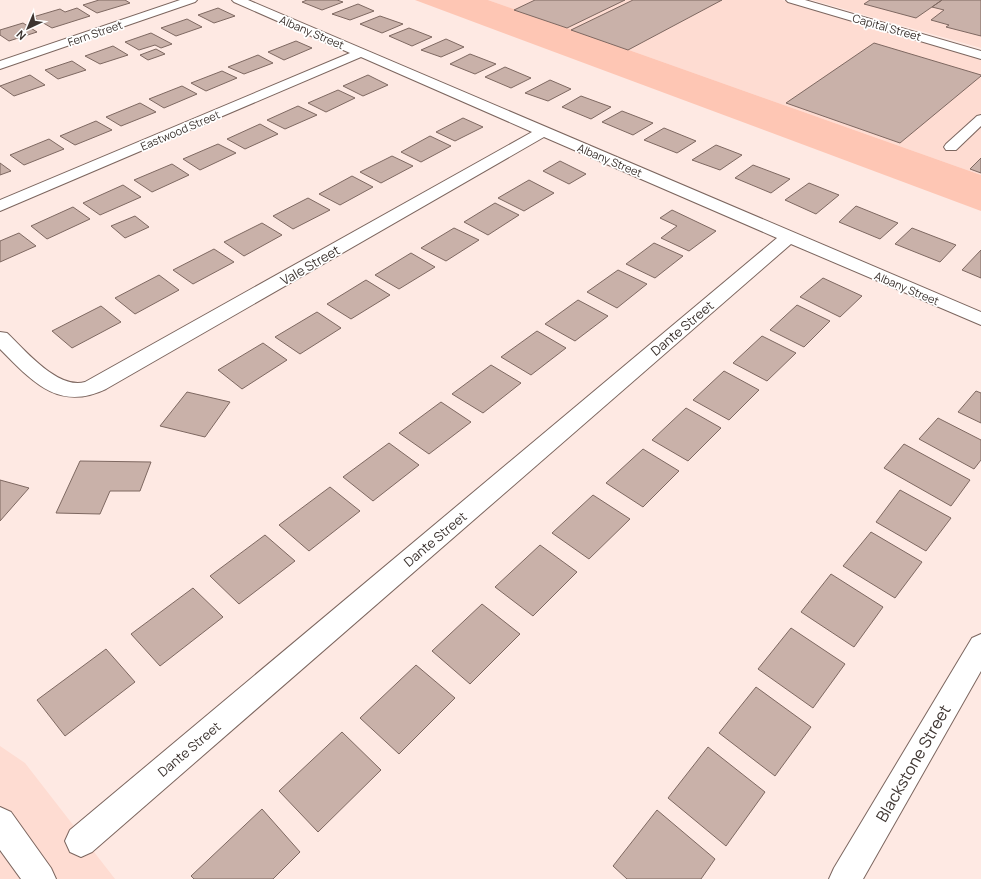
<svg xmlns="http://www.w3.org/2000/svg" width="981" height="879" font-family="Manrope,sans-serif">
<style>
.built{fill:#fedcd2}
.green{fill:#fec6b4}
.building{fill:#c9b1a9;stroke:#7e6861}
.lines{fill:none;stroke-linecap:round;stroke-linejoin:round}
.lane-casing{stroke:#7c665f;stroke-width:2}
.street-casing{stroke:#7c665f;stroke-width:2}
.secondary-casing{stroke:#7c665f;stroke-width:2}
.lane{fill:#fff;fill-rule:evenodd}
.street{fill:#fff;fill-rule:evenodd}
.secondary{fill:#fff;fill-rule:evenodd}
.labels{text-anchor:middle;dominant-baseline:central;stroke-width:3.5;stroke-linejoin:round;paint-order:stroke}
.far-street-label{font-size:11px;fill:#3d3430;stroke:#fff}
.street-label{font-size:13px;fill:#3d3430;stroke:#fff}
.near-street-label{font-size:16px;fill:#3d3430;stroke:#fff}
</style>
<rect width="100%" height="100%" fill="#fee9e3"/>
<path class="built" d="M488 0H782L981 58V175Z
M812 0H981V48Z
M0 746 25 763 115 879H0Z"/>
<path class="green" d="M415 0H488L981 175V211Z"/>
<path class="building" d="M99 0H125L130 3 97 13 83 5Z
M307 0H337L343 2 322 10 302 2Z
M535 0H625L567 28 514 10Z
M633 0H722L628 50 571 30Z
M870 0H942L916 18 864 4Z
M942 0H981V36L946 27 949 25 931 20 944 10 932 7Z
M358 4 374 11 350 20 332 14Z
M77 8 90 16 52 28 33 17 60 9 65 12Z
M218 8 235 16 214 23 198 15Z
M380 16 403 24 382 33 360 24Z
M187 19 202 27 176 36 161 28Z
M23 23 37 32 9 41 0 35V30Z
M409 28 432 37 412 46 389 36Z
M151 33 172 44 161 48 155 45 139 50 125 42Z
M446 39 464 47 441 57 421 50Z
M296 41 312 48 284 60 268 52Z
M874 43 981 75V76L900 143 786 103Z
M113 46 128 55 100 64 85 56Z
M156 49 165 54 148 60 140 55Z
M470 54 496 64 475 74 450 64Z
M258 55 273 63 244 74 228 67Z
M72 61 86 70 58 79 45 70Z
M505 67 531 78 511 88 485 77Z
M222 71 237 78 206 91 191 83Z
M30 75 45 85 14 96 0 86Z
M368 75 388 85 363 96 343 86Z
M550 80 571 89 548 101 525 93Z
M182 86 197 94 164 108 149 99Z
M338 90 355 98 326 112 308 103Z
M581 96 611 107 591 119 562 107Z
M140 103 156 112 121 126 106 117Z
M298 106 317 115 285 129 267 120Z
M622 111 653 123 633 135 602 122Z
M463 118 483 127 455 141 436 132Z
M96 121 112 130 75 145 60 136Z
M260 124 278 134 245 149 227 139Z
M664 128 696 141 677 153 644 140Z
M430 136 451 146 421 162 401 152Z
M49 139 64 149 24 165 10 155Z
M218 144 236 153 200 170 183 159Z
M716 145 742 155 720 170 692 160Z
M392 156 413 166 381 183 360 172Z
M981 158V173L970 169Z
M560 161 586 174 569 184 543 171Z
M0 163 11 171 0 175Z
M172 164 189 175 152 192 134 180Z
M753 165 790 179 771 193 735 178Z
M352 176 373 187 340 205 319 194Z
M529 180 554 193 524 211 498 198Z
M809 183 839 195 816 214 785 200Z
M123 185 141 197 100 215 83 203Z
M308 198 330 210 293 229 273 216Z
M495 203 519 215 488 235 464 222Z
M856 206 898 223 880 239 839 222Z
M73 207 90 219 47 239 31 226Z
M672 210 716 231 689 251 661 238 677 226 660 218Z
M135 216 149 227 125 238 111 226Z
M262 223 282 235 244 256 224 242Z
M454 228 479 240 446 261 421 248Z
M912 228 956 245 940 262 895 244Z
M19 233 36 246 0 262V241Z
M654 243 683 256 655 278 626 264Z
M214 249 234 262 193 284 173 270Z
M981 250V278L962 270Z
M411 253 435 267 399 289 375 275Z
M618 270 647 284 617 308 587 292Z
M159 275 179 290 135 314 115 298Z
M823 278 862 296 840 317 800 297Z
M366 280 390 295 351 319 327 304Z
M578 300 608 316 575 341 545 324Z
M797 305 830 321 804 347 770 330Z
M101 306 121 322 72 348 52 331Z
M317 312 341 328 300 354 275 337Z
M537 331 566 348 531 375 501 357Z
M762 336 796 353 767 381 733 363Z
M263 343 287 360 242 389 218 370Z
M491 365 521 383 483 413 452 394Z
M724 371 759 390 729 420 693 400Z
M976 391 981 393V423L958 412Z
M187 392 230 402 205 437 160 426Z
M441 402 471 422 429 454 399 433Z
M686 408 721 428 688 461 652 440Z
M938 418 981 440V460L974 469 919 439Z
M389 443 419 465 373 501 343 477Z
M904 444 970 480 951 506 884 468Z
M643 449 679 471 643 507 606 483Z
M80 461 151 462 140 491H110L100 514 56 513Z
M0 480 29 488 0 521Z
M330 487 360 511 309 551 279 525Z
M900 490 951 518 926 551 876 522Z
M593 495 630 519 589 559 552 533Z
M871 532 922 562 895 598 843 566Z
M265 535 295 561 239 604 210 576Z
M540 545 577 572 533 616 495 587Z
M831 574 883 607 854 647 801 612Z
M193 588 223 617 160 666 131 634Z
M482 604 520 634 470 684 432 651Z
M791 628 845 664 813 708 758 669Z
M106 649 135 682 65 736 37 700Z
M416 665 455 698 399 754 360 718Z
M756 687 811 727 775 776 719 733Z
M342 732 381 770 318 832 279 791Z
M708 747 765 792 726 846 668 798Z
M262 809 300 852 273 879H194L191 876Z
M657 810 715 859 701 879H627L613 866Z"/>
<g class="lines">
<g class="lane-casing">
<path id="lane" d="M981 115V126L956 150H946L944 147 946 144 977 116Z"/>
</g>
<g class="street-casing">
<path id="street" d="M180 0H197L195 2 0 69V61Z
M232 0H248L981 312V325L791 244 92 852 81 857 70 852 65 841 70 830 777 238 544 137 106 389C58 412 32 381 0 349V332L7 333C25 350 58 390 85 382L532 132 361 57 0 211V200L350 53 234 2Z
M981 634V671L863 879H829L834 868 972 638Z
M0 807 11 812 51 868 56 879H21L0 850Z"/>
</g>
<g class="secondary-casing">
<path id="secondary" d="M786 0H805L981 51V59L788 2Z"/>
</g>
<use href="#lane" class="lane"/>
<use href="#street" class="street"/>
<use href="#secondary" class="secondary"/>
</g>
<g class="labels">
<g class="far-street-label">
<text transform="translate(887 27) rotate(16)">Capital Street</text>
<text transform="translate(312 32) rotate(23)">Albany Street</text>
<text transform="translate(95 33) rotate(-19)">Fern Street</text>
<text transform="translate(180 130) rotate(-23)">Eastwood Street</text>
<text transform="translate(610 160) rotate(23)">Albany Street</text>
<text transform="translate(907 288) rotate(23)">Albany Street</text>
</g>
<g class="street-label">
<text transform="translate(310 265) rotate(-30)">Vale Street</text>
<text transform="translate(682 328) rotate(-40)">Dante Street</text>
<text transform="translate(435 539) rotate(-40)">Dante Street</text>
<text transform="translate(189 749) rotate(-40)">Dante Street</text>
</g>
<g class="near-street-label">
<text transform="translate(913 763) rotate(-60)">Blackstone Street</text>
</g>
</g>
<g transform="translate(28 28) rotate(224)" stroke="#ffffff" stroke-width="3" paint-order="stroke">
<path d="M0-3L7 15L0 10L-7 15Z" fill="#3d3430"/>
<text y="-6" font-size="11" font-weight="bold" text-anchor="middle" fill="#3d3430">N</text>
</g>
</svg>
